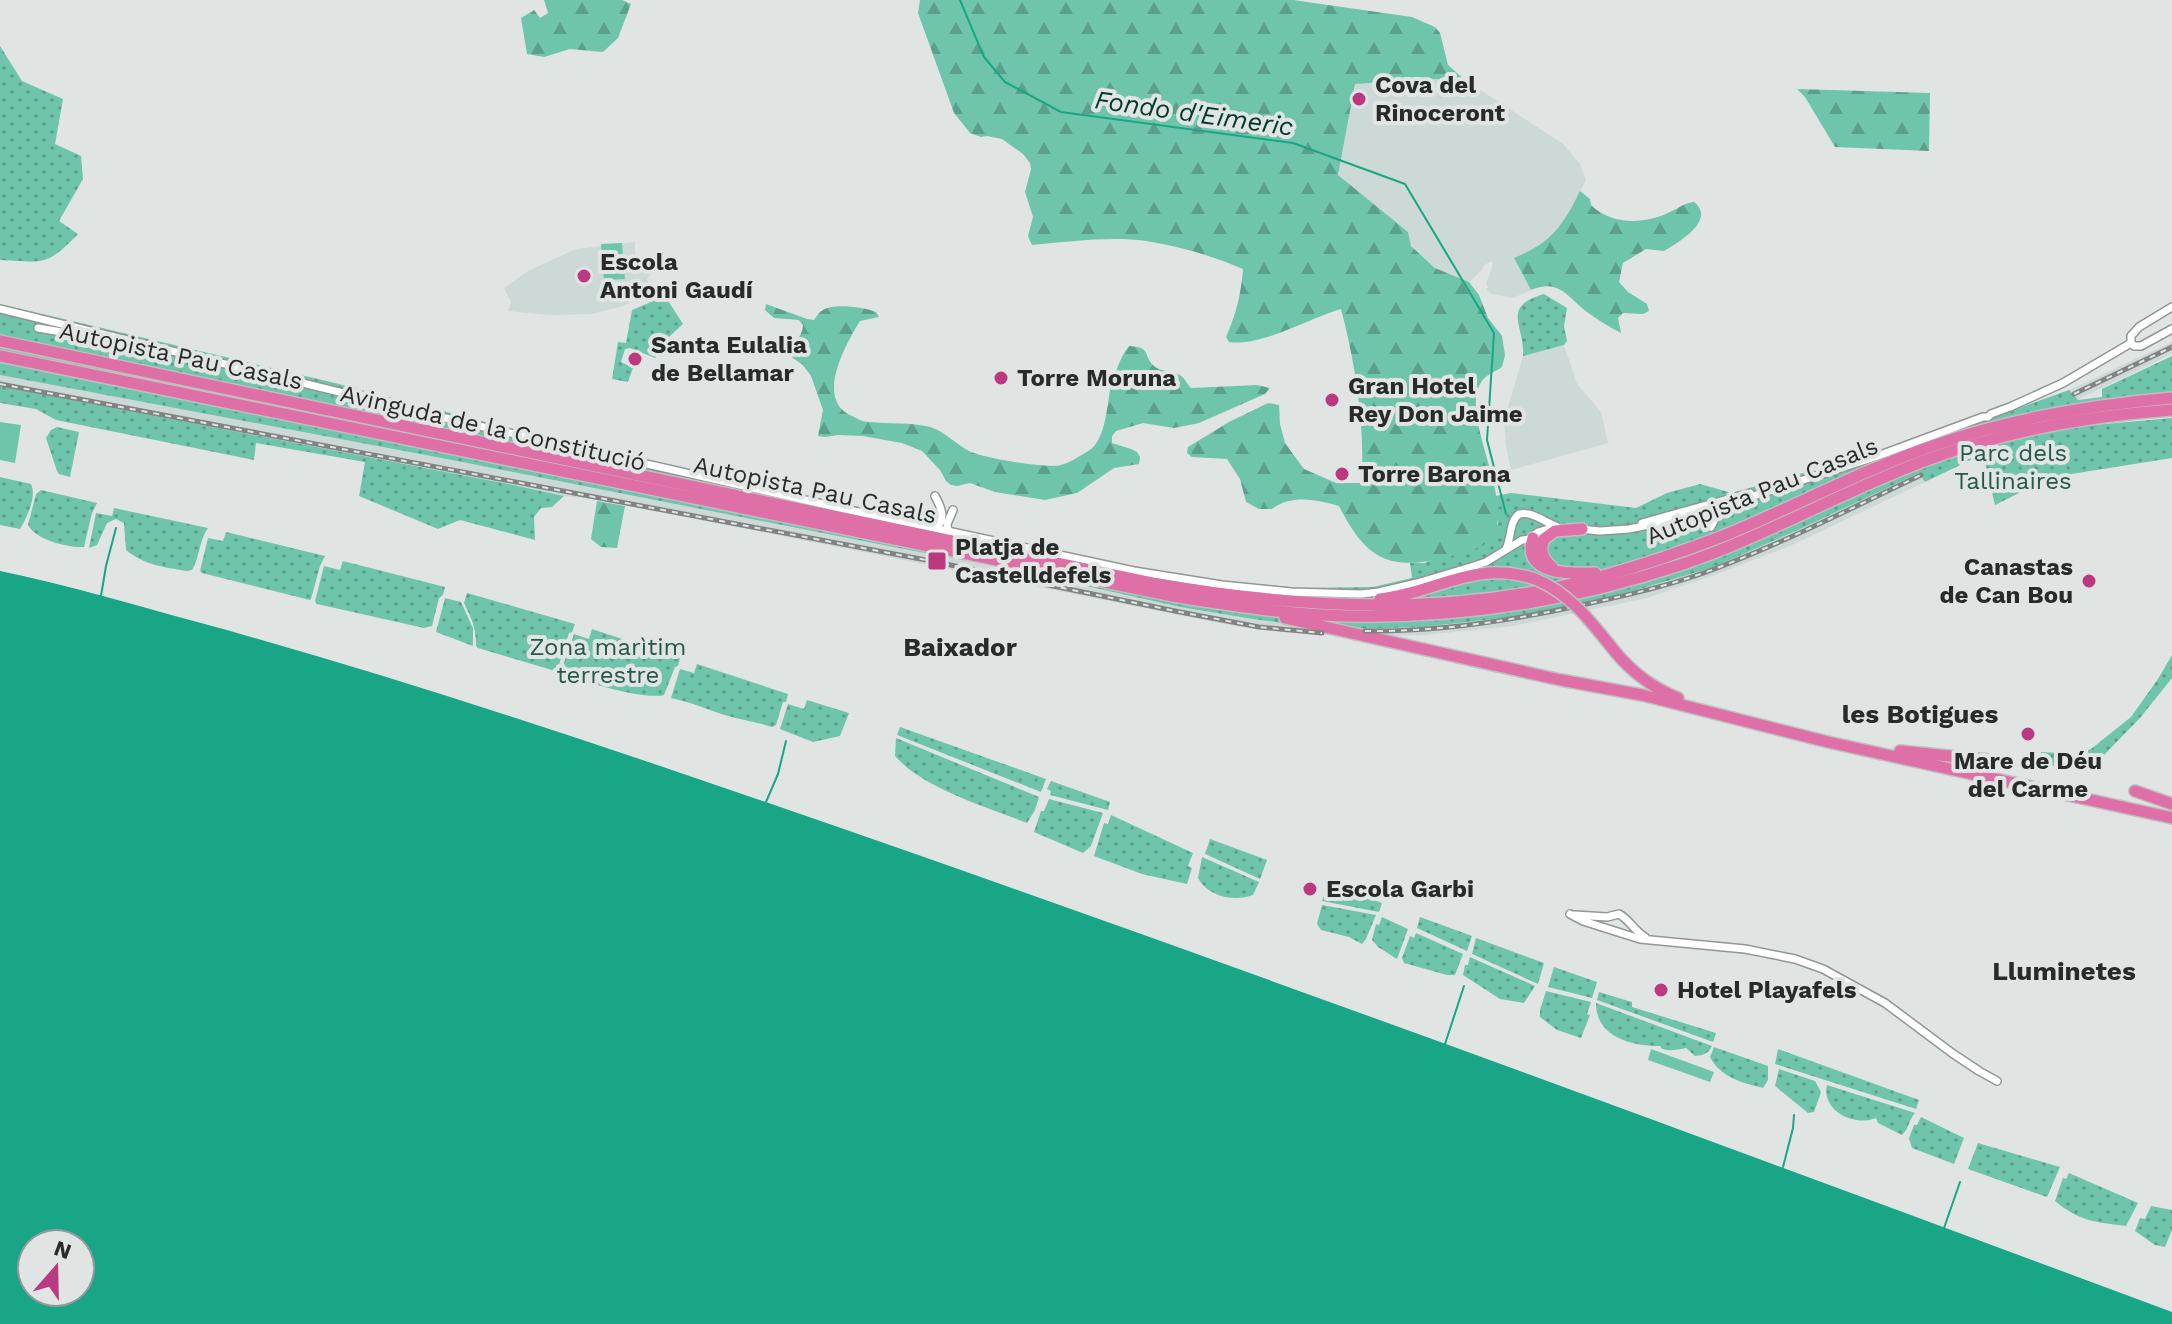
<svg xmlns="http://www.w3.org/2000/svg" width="2172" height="1324" font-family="'Work Sans',sans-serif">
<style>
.built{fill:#cdd9d6}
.grass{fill:url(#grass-dots)}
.forest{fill:url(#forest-firs)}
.garden{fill:#6fc5ab}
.water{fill:#19a686;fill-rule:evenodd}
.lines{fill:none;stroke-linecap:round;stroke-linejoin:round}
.stream{stroke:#19a686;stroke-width:2}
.minor-casing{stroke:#929695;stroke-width:10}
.highway-casing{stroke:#bfbfbf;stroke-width:14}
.minor{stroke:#fff;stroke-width:7}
.highway{stroke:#df6fa7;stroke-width:11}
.rail-casing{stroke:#808382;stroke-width:5}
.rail{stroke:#e0e4e3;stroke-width:2;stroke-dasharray:6;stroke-linecap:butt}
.highway-bridge-casing{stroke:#bfbfbf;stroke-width:14;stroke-linecap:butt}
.highway-bridge{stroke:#df6fa7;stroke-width:11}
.poi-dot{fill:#bb3981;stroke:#e0e4e3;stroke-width:3}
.labels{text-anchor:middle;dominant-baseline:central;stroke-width:8;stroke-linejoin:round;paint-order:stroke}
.poi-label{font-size:24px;font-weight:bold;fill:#292b2a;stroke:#e0e4e3;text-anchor:start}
.street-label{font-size:24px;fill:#292b2a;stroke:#e0e4e3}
.park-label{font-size:24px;fill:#26594b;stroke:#e0e4e3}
.water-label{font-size:26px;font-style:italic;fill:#003a2d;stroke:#e0e4e3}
.neighbourhood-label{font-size:26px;font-weight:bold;fill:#292b2a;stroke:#e0e4e3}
</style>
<defs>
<pattern id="grass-dots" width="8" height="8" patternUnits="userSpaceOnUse" patternTransform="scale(2)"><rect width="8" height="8" fill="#6fc5ab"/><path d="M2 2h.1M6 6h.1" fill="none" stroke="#5ba08b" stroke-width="1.8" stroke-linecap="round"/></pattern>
<pattern id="forest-firs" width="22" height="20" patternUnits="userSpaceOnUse" patternTransform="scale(2)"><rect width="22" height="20" fill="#6fc5ab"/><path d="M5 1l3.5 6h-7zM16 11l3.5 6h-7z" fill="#5ba08b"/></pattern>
</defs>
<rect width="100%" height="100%" fill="#e0e4e3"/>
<path class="built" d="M1425 79 1465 80 1563 144 1580 164 1586 180 1564 224 1537 248 1514 258 1531 290 1513 298 1491 294 1486 289 1488 288 1486 283 1492 268V261L1484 265 1482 270 1469 282 1435 268 1338 175 1355 83Z
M635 242V267L646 268 650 273 647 279 653 292 623 306 592 314 550 315 508 311 511 302 504 288 528 271 576 249Z
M2172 342V354L2077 400 2069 390Z
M1564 345 1577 384 1601 412 1608 443 1511 470 1506 446 1504 421 1523 356Z
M0 375 452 460 837 535 947 555 965 558V561L1180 607 1304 626 1341 635 1281 632 1235 626 697 519 591 499 564 496 368 458 0 386Z
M1919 472 1925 482 1792 545 1715 575 1647 598 1513 626 1425 635 1388 636 1353 628 1423 627 1528 615 1623 594 1714 567 1800 529Z"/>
<path class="grass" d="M0 46 22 81 63 99 55 144 81 156 83 179 59 221 78 234C46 267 44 262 0 260Z
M1544 294 1567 308 1564 326 1567 341 1564 345 1523 356C1525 325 1500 307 1544 294Z
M665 296 683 324 670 336 655 358 630 348 625 349 621 362 633 368 628 382 612 379 618 342 626 343 632 310Z
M0 304 335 383 569 444 1013 543 1195 578 1299 588 1373 587 1412 578 1410 563H1425L1498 524 1495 496 1511 493 1636 508 1667 493 1700 484 1732 493 1814 470 1819 480 2069 390 2078 400 2102 397V389L2172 356V415L2111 420 2083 426 2172 418V458L2065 475 2039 483 1995 505 1983 454 1925 482 1919 473 1800 529 1714 567 1623 594 1528 615 1423 627 1358 629 1304 626 1253 619 1180 607 947 555V557L909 550 452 460 0 375Z
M0 386 508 484 564 496 552 507 541 508 534 517 535 540 460 520 438 529 359 496 365 462 256 443 254 460 56 420 36 409 0 403Z
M57 427 79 432 70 477 59 474 57 471 46 438 51 430Z
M0 477 31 484C37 497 27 517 20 529L0 525Z
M41 490 97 503 92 513 84 547C68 548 36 540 28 525L36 494Z
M114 508 208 528C199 540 200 557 192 570L186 571C164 567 144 565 126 550L124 523 116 519 107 523 97 545 89 548 96 513 112 516Z
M226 532 325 556 320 566 311 599 310 600 202 573 200 571 208 538 223 541Z
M343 561 445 587 443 595 439 598 432 626 424 628 317 604 315 601 324 566 340 570Z
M467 593 575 624 572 632 569 633 558 668 552 670 478 648 476 646C476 627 472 620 464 603Z
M445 598 461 602 473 628V646L436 632Z
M592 629 680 658 678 666 675 667 664 695C644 700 584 682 563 674L561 671 574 634 589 639Z
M2172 655V678L2140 718 2103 756 2071 768 2038 764 2041 752 2078 754 2091 749 2131 717 2158 679Z
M697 664 788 694 786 702H783L776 725 772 727C757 722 742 720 728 716 708 710 691 702 671 698L680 669 694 673Z
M807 700 849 713 840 736 813 742 780 729 788 704 804 709Z
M900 727 1046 779 1041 792 897 735Z
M896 738 1039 797 1035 810 1027 823C987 807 924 789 895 756Z
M1051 781 1110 802 1108 810 1050 795 1051 791 1047 789Z
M1049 799 1103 813 1091 846 1083 853 1034 832 1041 811H1044Z
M1111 815 1193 853 1188 866 1192 868 1187 884 1142 874 1094 856 1104 823 1108 824Z
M1210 839 1267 860 1260 879 1205 854Z
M1202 857 1259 882 1253 895C1234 902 1208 897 1198 878Z
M1329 883 1382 903 1379 912 1322 901Z
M1322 905 1376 915 1366 939 1362 944 1349 937 1321 930 1317 924Z
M1382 917 1408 929 1397 959 1378 947 1372 940 1376 924 1379 925Z
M1420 917 1472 936 1467 951 1417 928Z
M1416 933 1463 954 1455 975H1447L1404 963 1402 958 1410 936 1414 938Z
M1476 938 1544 963 1538 984 1472 954Z
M1470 957 1535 986 1524 1003 1500 999 1463 975 1465 965H1468Z
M1554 967 1597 982 1592 998 1548 987Z
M1546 991 1591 1002 1587 1014 1590 1015 1581 1038 1557 1030 1540 1017V1010Z
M1599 992 1632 1002V1007L1716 1033 1713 1042 1597 1000Z
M1596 1003 1712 1046C1708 1054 1704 1055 1695 1056L1686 1048C1680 1049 1673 1051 1667 1050 1656 1048 1666 1046 1655 1046 1627 1045 1596 1035 1596 1003Z
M1714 1047 1768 1066V1080L1763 1088C1743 1083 1721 1078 1710 1057Z
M1778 1049 1919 1100 1916 1109 1775 1064Z
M1779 1069 1815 1081 1821 1092 1814 1112 1808 1113 1775 1086Z
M1827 1085 1915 1113C1909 1119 1909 1129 1902 1135L1878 1123 1876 1118C1855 1127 1821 1111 1827 1085Z
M1921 1117 1964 1138 1954 1164 1912 1148 1909 1138 1914 1125H1917Z
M1978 1143 2060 1167 2047 1197 1968 1169Z
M2069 1173 2138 1203 2126 1226C2096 1222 2080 1222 2055 1201L2063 1178 2066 1179Z
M2151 1206 2172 1210V1230L2165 1247 2155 1245 2135 1231 2140 1218 2145 1219Z"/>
<path class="forest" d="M544 0H622L631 4 618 38 603 52 570 49 544 57 527 54 521 18 534 10 540 18 548 13Z
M920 0H1293L1412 17 1435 27 1440 33 1448 65 1465 80 1425 79 1355 84 1338 175 1408 232 1411 246 1435 268 1469 282 1479 295 1488 318 1502 336 1505 355 1502 367C1495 372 1487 374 1482 381 1457 415 1518 503 1491 539 1484 548 1468 551 1458 554 1436 560 1415 566 1392 561 1365 554 1351 529 1339 506 1317 500 1292 494 1272 509H1259L1246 502 1240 479 1227 459 1192 457 1187 453 1188 447 1229 422 1268 403 1279 405 1280 424 1285 443 1304 469 1336 483H1361C1366 429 1355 362 1341 309 1309 318 1261 347 1229 342L1226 337C1236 315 1241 294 1243 269 1213 256 1179 246 1146 241 1109 236 1069 242 1032 245L1028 236 1033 217 1025 192 1031 169 1030 163 1023 154 1002 139 987 136 981 137 970 133 954 113 918 13Z
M1797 89 1930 93 1929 151 1835 147 1805 97Z
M1580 191 1590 199 1591 205C1612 226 1646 224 1670 212 1679 208 1684 203 1694 202 1717 220 1678 243 1664 251L1646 249 1623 263 1619 282 1628 292 1647 304 1649 311 1643 314 1623 313 1618 318 1621 333C1609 327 1598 320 1587 312 1567 297 1560 278 1531 290L1514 258C1552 242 1562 227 1580 191Z
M766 304 807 319 814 320C817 316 819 312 823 310 834 303 864 307 876 312L879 317 860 321C846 344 814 400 852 416 858 419 863 422 869 422 888 424 911 422 930 427 946 432 956 445 971 452 985 458 1047 469 1061 465 1069 463 1080 456 1088 451 1105 442 1107 407 1110 390 1114 376 1120 357 1129 346 1151 347 1143 355 1153 365 1159 372 1170 370 1178 374 1185 377 1186 383 1191 388L1257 385 1270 388 1265 394 1199 423 1174 428 1143 423 1116 431 1112 436V443L1131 449 1137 452 1140 457 1139 464 1114 468 1077 493 1045 500 995 492 970 483 957 486 951 485 946 481 940 470 922 451 902 443 863 436 838 435 825 437 818 436 823 410 811 376 803 365 793 358 789 353C792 342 803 337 803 325L799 320 774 318 765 310Z
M597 501 625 506 617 548 601 547 591 539Z"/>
<path class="garden" d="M622 243 625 279 604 280 601 244Z
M0 422 21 425 15 463 0 460Z
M1651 1049 1714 1072 1710 1082 1648 1060Z"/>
<path class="water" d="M0 571C68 585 134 605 201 623 438 688 671 769 904 850 1328 999 1750 1155 2172 1312V1324H0ZM32 1244H80V1292H32Z"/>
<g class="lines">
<path class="stream" d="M960 0 984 57 1005 82 1061 112 1293 143 1405 184 1494 333 1487 440 1506 514
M101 596 106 566 116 528
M766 802 778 774 786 741
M1445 1044 1464 986
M1783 1167 1793 1128 1794 1115
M1944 1228 1960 1182"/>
<g class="minor-casing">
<path id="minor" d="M0 309 466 423 836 507 1134 571 1222 585 1291 592 1361 594 1379 592 1417 583 1474 566 1486 562 1522 540 1530 539 1538 532 1555 527
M38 328 120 342
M2131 343 2134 346H2141L2172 329
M1692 519H1700L1711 527
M1642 523 1750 493
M1711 527 1718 513 1727 509
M935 528C947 520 941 507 935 496
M1580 529 1600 531 1629 529 1688 517 1872 458 1983 417H1988L1991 414 2010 407 2063 383 2131 343V336L2139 327 2172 307
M948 532 947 524 953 510
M1506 549C1512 536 1509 522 1519 514 1532 511 1544 522 1556 526
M1570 914 1583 921 1640 939 1745 949 1795 959 1823 969 1885 1003 1952 1053 1979 1071 1997 1081
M1575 915 1607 917 1619 914C1630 920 1633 930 1645 937"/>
</g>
<g class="highway-casing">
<path id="highway" d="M0 341 1152 583C1300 609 1456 618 1603 576 1643 565 1684 551 1723 536 1794 507 1862 470 1935 445 2012 418 2091 405 2172 398
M0 356 1173 596C1222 604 1272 612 1323 615 1443 621 1565 603 1680 565 1764 537 1841 492 1924 461 2004 431 2087 416 2172 410
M1533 538C1521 575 1571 574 1595 573
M1552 567C1542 559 1539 550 1544 539L1555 531 1582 529
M1380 599C1437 593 1473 559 1535 579
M1285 618 1565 681
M1617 654C1634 674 1653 688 1678 698
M1561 680 1642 695 1828 742 2172 818
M1900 751 1998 761
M2135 791 2172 804"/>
</g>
<use href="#minor" class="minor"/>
<use href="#highway" class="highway"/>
<g class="rail-casing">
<path id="rail" d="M0 384 926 560 1180 612 1259 627 1322 633
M2074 394 2172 347
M1365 631C1439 632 1510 621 1582 605 1628 595 1673 585 1717 568 1787 541 1854 507 1921 475"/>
</g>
<use href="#rail" class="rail"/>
<g class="highway-bridge-casing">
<path id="highway-bridge" d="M1535 579C1572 594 1593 625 1617 654"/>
</g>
<use href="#highway-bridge" class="highway-bridge"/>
</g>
<g class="poi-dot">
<circle cx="1359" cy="99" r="8"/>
<circle cx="584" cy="276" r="8"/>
<circle cx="635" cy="359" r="8"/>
<circle cx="1001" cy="378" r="8"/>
<circle cx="1332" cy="400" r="8"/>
<circle cx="1342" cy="474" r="8"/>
<rect x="927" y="551" width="20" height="20" rx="4"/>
<circle cx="2089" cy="581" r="8"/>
<circle cx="2028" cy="734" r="8"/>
<circle cx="1310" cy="889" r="8"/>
<circle cx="1661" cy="990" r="8"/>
</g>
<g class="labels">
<g class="poi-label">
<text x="1375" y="85">Cova del<tspan x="1375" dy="28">Rinoceront</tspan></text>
<text x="600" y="262">Escola<tspan x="600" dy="28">Antoni Gaudí</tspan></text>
<text x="651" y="345">Santa Eulalia<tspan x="651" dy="28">de Bellamar</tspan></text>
<text x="1017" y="378">Torre Moruna</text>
<text x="1348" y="386">Gran Hotel<tspan x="1348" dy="28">Rey Don Jaime</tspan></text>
<text x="1358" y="474">Torre Barona</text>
<text x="955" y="547">Platja de<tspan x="955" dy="28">Castelldefels</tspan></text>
<text x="2073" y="567" text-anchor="end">Canastas<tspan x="2073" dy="28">de Can Bou</tspan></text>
<text x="2028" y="761" text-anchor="middle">Mare de Déu<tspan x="2028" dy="28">del Carme</tspan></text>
<text x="1326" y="889">Escola Garbi</text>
<text x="1677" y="990">Hotel Playafels</text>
</g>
<g class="street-label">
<text transform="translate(181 356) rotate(12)">Autopista Pau Casals</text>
<text transform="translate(493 428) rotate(13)">Avinguda de la Constitució</text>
<text transform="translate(815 490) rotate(12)">Autopista Pau Casals</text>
<text transform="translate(1762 491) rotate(-22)">Autopista Pau Casals</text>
</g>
<g class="park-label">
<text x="2013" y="453">Parc dels<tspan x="2013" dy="28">Tallinaires</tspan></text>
<text x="608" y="647">Zona marìtim<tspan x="608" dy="28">terrestre</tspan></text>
</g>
<g class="water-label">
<text transform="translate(1194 113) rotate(8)">Fondo d'Eimeric</text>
</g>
<g class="neighbourhood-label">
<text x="960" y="647">Baixador</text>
<text x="1920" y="714">les Botigues</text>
<text x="2064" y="971">Lluminetes</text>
</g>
</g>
<g transform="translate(56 1268) rotate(20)"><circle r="38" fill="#e0e4e3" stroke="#979a99" stroke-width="2"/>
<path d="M0-6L14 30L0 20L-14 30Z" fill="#bb3981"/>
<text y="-12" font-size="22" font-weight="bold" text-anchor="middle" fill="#292b2a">N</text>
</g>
</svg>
